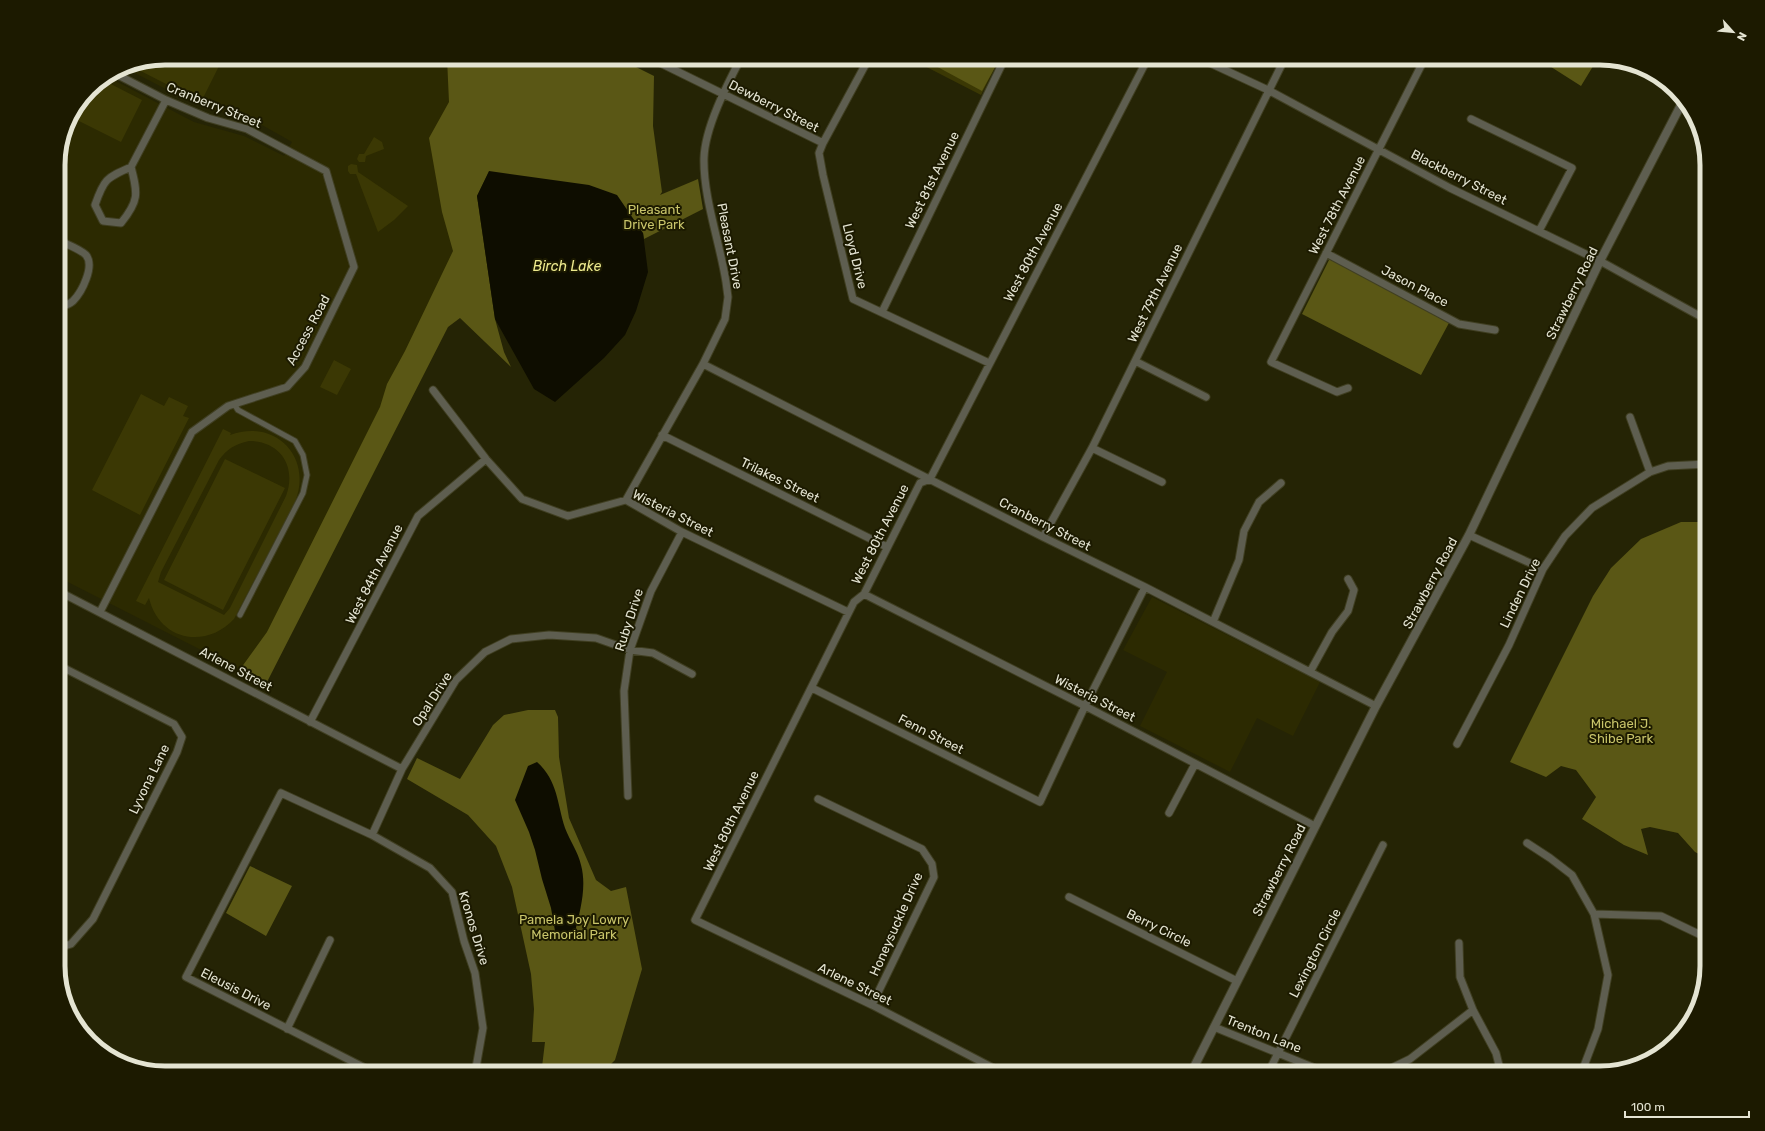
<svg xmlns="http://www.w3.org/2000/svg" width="1765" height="1131" font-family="Rubik,sans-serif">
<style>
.built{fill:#2c2a01}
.green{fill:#3b3804;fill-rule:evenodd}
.forest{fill:#5a5715}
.water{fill:#0e0d00}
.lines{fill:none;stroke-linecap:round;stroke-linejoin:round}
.pedestrian-casing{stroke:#403f22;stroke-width:7}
.minor-casing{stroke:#403f22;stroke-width:9}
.tertiary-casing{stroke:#403f22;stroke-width:10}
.pedestrian{stroke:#5e5e50;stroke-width:5}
.minor{stroke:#5e5e50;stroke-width:7}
.tertiary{stroke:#5e5e50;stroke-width:8}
.labels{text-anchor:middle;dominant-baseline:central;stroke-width:4;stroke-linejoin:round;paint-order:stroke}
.street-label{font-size:13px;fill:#e4e4d2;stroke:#1c1a00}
.park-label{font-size:13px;fill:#c9c56a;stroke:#1c1a00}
.water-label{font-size:14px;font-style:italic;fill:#edea8e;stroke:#1c1a00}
.rim{fill:none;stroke:#e4e4d2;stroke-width:5}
</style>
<rect width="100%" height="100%" fill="#252405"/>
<path class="built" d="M165 58H573L489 172 484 246 264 682 58 577V158L66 124 90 89 108 77 194 122 244 136 284 156 292 142 255 121 193 103 123 67Z
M1152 597 1320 682 1293 736 1257 718 1230 772 1140 726 1167 672 1123 650Z"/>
<path class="green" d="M165 58H223L202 100 168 85 129 65Z
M909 58H1000L981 95Z
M103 80 142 100 121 142 71 117 90 89Z
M374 137 382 142 384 149 366 156 365 162H359L357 159 359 154H364Z
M351 164 357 165 358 172 408 206 394 220 378 232 356 174H350L348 171V166Z
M334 360 351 369 337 395 320 387Z
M141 394 164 406 169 397 188 406 183 416 189 418 140 515 92 490Z
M223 429 231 433 230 435C276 418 313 458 295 502L234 619C205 650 159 640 149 598L145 605 136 601ZM249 441C280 441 297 466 286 496L230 608 224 615 158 582 161 572 219 460C227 449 235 444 249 441Z
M225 459 285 488 223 610 164 580Z"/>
<path class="forest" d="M447 58H618L654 76 653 126 662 192 660 195 698 179 703 209 644 239 643 233 489 172 477 196 495 319 504 352 511 367 460 318 448 327 267 682 241 668 267 632 380 407 387 384 405 351 453 251 442 212 429 138 449 102Z
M921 58H1000L982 91Z
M1537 58H1598L1581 86Z
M1330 258 1450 321 1421 375 1302 314Z
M1681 522H1707V858L1695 852 1678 833 1650 827 1641 829 1648 855 1624 845 1582 819 1596 797 1576 770 1561 766 1546 777 1510 762 1593 596 1611 568 1641 539Z
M528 710H555L558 717 559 757 569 818 596 880 611 891 626 887 642 969 615 1060 602 1073H589L579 1067 576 1073H539L542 1067 545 1042H532L534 1009 531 974 512 887 496 846 468 815 407 779 417 758 460 779 493 725 504 715Z
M250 866 292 886 266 936 226 913Z"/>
<path class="water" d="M489 171 589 185 617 195 643 233 648 272 636 311 625 335 604 358 555 402 534 389 495 319 477 196Z
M537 762C558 781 557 803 565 828 570 841 578 852 581 865 587 887 580 911 575 932L564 937 555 931 551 908 542 879 535 850 529 832 515 800 528 766Z"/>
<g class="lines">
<g class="pedestrian-casing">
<path id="pedestrian" d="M234 404 238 410 295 441 303 455 307 475 303 493 240 615"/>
</g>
<g class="minor-casing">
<path id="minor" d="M650 58 823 143
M869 58 823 143 819 153 823 175 853 299 989 363
M1199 58 1268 90 1450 188 1600 261 1707 320
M1471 119 1572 168 1539 231
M131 167C106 178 104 179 95 205L103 221 121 223C139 201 138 194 131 167L166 100
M58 240C66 244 80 249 86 255 95 266 82 292 73 301 69 305 63 306 58 307
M1326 253 1459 324 1495 330
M882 312 1005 58
M1135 361 1206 397
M703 364 1043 537 1145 587 1376 706
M1348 388 1337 392 1271 362 1425 58
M433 390 486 459 522 499 568 516 626 500 682 532 848 612
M1630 417 1650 472
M662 435 887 547
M1092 448 1162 482
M626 500 703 364 725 319 728 297 726 282C720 243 703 197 704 158 705 127 727 85 741 58
M1469 535 1543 569
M1043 537 1092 448 1285 58
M58 591 402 769
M864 594 1085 706 1315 826
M100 612 192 432 228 406 287 387 305 367 354 267 326 171 247 129 208 118 166 100 114 73
M1213 622 1239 560 1244 531 1259 502 1281 483
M58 665 174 724 182 737 177 752 93 919 71 944 58 948
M1310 672 1332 632 1348 611 1354 590 1348 579
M812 688 1040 802 1085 706 1145 587
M310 722 418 516 486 459
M1457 744 1509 645 1543 569 1565 536 1592 508 1650 472 1668 466 1707 464
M628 796 624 691 630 650 651 591 682 532
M818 799 922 849 932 864 934 877 872 1005
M1169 813 1195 764
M372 835 402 769 456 680 485 652 511 639 549 635 596 638 630 650 653 653 692 674
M1527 843 1550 858 1572 875 1594 914 1608 975 1598 1029 1584 1066 1580 1073
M1069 897 1237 981
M1594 914 1661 916 1707 938
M1459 943 1460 977 1473 1010 1496 1053 1501 1073
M1214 1027 1327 1073
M287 1029 330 940
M103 1052 114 1057
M375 1073 186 977 281 793 372 835 430 868 452 892 464 941 475 973 483 1028 475 1073
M1003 1073 872 1005 695 920 854 602 864 594 920 483 930 479 1148 58
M1268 1073 1383 845
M1381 1073 1410 1059 1473 1010"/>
</g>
<g class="tertiary-casing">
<path id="tertiary" d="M1191 1073 1376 706 1469 535 1600 261 1683 101"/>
</g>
<use href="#pedestrian" class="pedestrian"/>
<use href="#minor" class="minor"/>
<use href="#tertiary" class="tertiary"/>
</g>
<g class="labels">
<g class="street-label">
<text transform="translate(214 105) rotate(22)">Cranberry Street</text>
<text transform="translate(774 106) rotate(27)">Dewberry Street</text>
<text transform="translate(1459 177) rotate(27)">Blackberry Street</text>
<text transform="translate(932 180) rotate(-64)">West 81st Avenue</text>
<text transform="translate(1337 205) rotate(-63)">West 78th Avenue</text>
<text transform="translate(730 246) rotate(79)">Pleasant Drive</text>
<text transform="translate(1033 252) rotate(-62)">West 80th Avenue</text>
<text transform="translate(855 256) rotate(76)">Lloyd Drive</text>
<text transform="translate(1415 286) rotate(28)">Jason Place</text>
<text transform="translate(1155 293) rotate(-64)">West 79th Avenue</text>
<text transform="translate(1572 293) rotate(-64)">Strawberry Road</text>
<text transform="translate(308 330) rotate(-62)">Access Road</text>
<text transform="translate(780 480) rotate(26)">Trilakes Street</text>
<text transform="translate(673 513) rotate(27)">Wisteria Street</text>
<text transform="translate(1045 524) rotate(27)">Cranberry Street</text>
<text transform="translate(880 534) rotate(-63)">West 80th Avenue</text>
<text transform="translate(374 574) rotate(-63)">West 84th Avenue</text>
<text transform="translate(1430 583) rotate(-62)">Strawberry Road</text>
<text transform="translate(1520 593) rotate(-64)">Linden Drive</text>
<text transform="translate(629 620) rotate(-72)">Ruby Drive</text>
<text transform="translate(236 669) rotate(28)">Arlene Street</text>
<text transform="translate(1095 698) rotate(27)">Wisteria Street</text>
<text transform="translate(432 699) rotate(-57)">Opal Drive</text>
<text transform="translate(931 734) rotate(27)">Fenn Street</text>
<text transform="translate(149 779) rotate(-64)">Lyvona Lane</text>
<text transform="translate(731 821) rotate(-64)">West 80th Avenue</text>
<text transform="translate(1279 870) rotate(-63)">Strawberry Road</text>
<text transform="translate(896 924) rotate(-66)">Honeysuckle Drive</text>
<text transform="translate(474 928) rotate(73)">Kronos Drive</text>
<text transform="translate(1159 928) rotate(26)">Berry Circle</text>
<text transform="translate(1315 953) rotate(-63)">Lexington Circle</text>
<text transform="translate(855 984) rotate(26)">Arlene Street</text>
<text transform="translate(236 989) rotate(27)">Eleusis Drive</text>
<text transform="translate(1264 1034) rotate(22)">Trenton Lane</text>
</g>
<g class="park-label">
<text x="654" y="209">Pleasant<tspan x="654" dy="15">Drive Park</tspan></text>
<text x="1621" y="723">Michael J.<tspan x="1621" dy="15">Shibe Park</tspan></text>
<text x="574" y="919">Pamela Joy Lowry<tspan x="574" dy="15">Memorial Park</tspan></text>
</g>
<g class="water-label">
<text x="567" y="266">Birch Lake</text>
</g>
</g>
<path d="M0 0H1765V1131H0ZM165 65H1600A100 100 0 0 1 1700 165V966A100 100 0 0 1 1600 1066H165A100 100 0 0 1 65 966V165A100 100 0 0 1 165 65Z" fill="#1c1a00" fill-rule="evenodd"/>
<path class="rim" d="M165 65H1600A100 100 0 0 1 1700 165V966A100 100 0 0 1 1600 1066H165A100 100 0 0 1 65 966V165A100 100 0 0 1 165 65Z"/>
<g transform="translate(1733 32) rotate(117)" stroke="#1c1a00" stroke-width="3" paint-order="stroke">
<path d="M0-3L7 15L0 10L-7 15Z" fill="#e4e4d2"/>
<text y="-6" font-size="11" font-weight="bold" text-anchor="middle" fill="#e4e4d2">N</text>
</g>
<path d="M1625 1111v6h124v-6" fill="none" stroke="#e4e4d2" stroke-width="2"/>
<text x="1631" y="1111" font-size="12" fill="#e4e4d2" stroke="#1c1a00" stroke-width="3" paint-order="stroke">100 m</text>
</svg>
